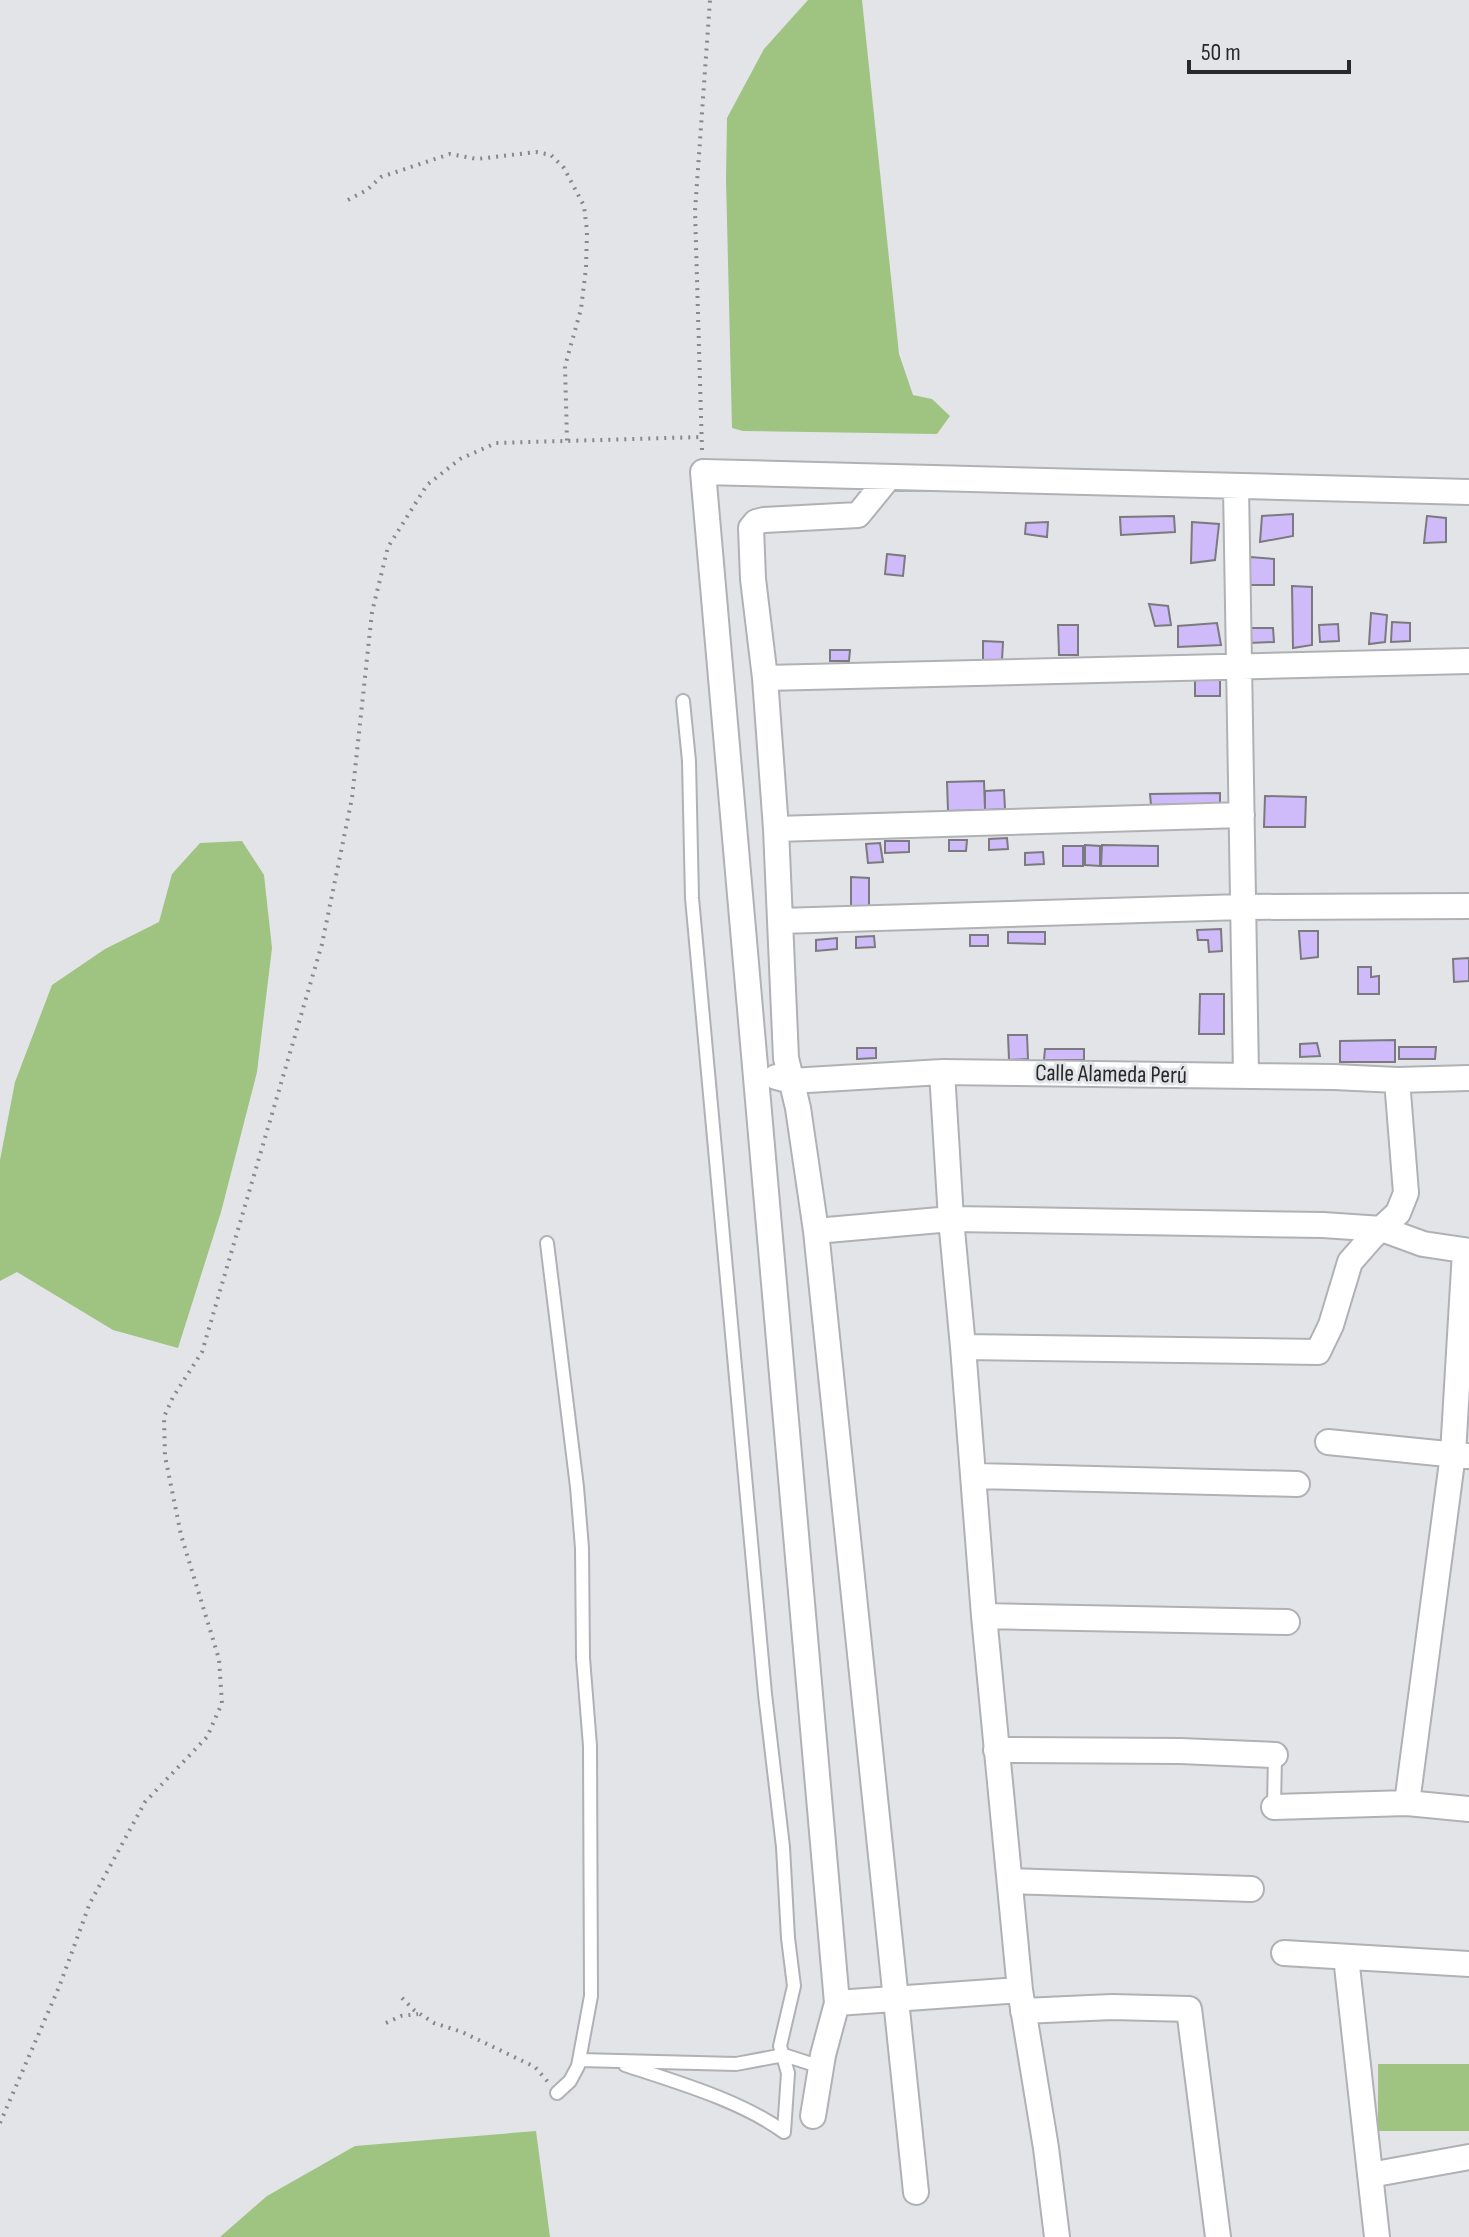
<svg xmlns="http://www.w3.org/2000/svg" width="1469" height="2237" font-family="'Sofia Sans Condensed',sans-serif">
<style>
.green{fill:#9fc380}
.building{fill:#cfbbfa;stroke:#7b7a7e;stroke-width:2}
.lines{fill:none;stroke-linecap:round;stroke-linejoin:round}
.lane-casing{stroke:#b0b1b5;stroke-width:16}
.street-casing{stroke:#b0b1b5;stroke-width:28}
.path{stroke:#88888b;stroke-width:4;stroke-dasharray:2 6;stroke-linecap:butt}
.lane{stroke:#fff;stroke-width:12}
.street{stroke:#fff;stroke-width:24}
.labels{text-anchor:middle;dominant-baseline:central;stroke-width:6;stroke-linejoin:round;paint-order:stroke}
.street-label{font-size:24px;fill:#29292b;stroke:#e3e4e8}
</style>
<rect width="100%" height="100%" fill="#e3e4e8"/>
<path class="green" d="M808 0H862L899 354 913 395 932 399 950 416 937 434 743 431 732 428 726 179 727 118 764 49Z
M242 841 264 875 272 948 257 1072 221 1212 178 1348 113 1330 17 1272 0 1281V1160L15 1082 52 985 105 949 159 922 172 874 200 843Z
M1378 2064H1469V2131H1378Z
M536 2131 550 2237H220L267 2196 355 2146Z"/>
<path class="building" d="M1293 514V536L1260 542 1262 516Z
M1174 516 1175 532 1121 535 1120 517Z
M1427 516 1446 518V542L1424 543Z
M1048 522 1047 537 1025 534 1026 523Z
M1192 522 1219 524 1215 560 1191 563Z
M887 554 905 556 903 576 885 574Z
M1250 557 1274 559V585H1250Z
M1292 586 1312 587V645L1293 648Z
M1149 604 1168 606 1171 625 1155 626Z
M1371 613 1387 615 1385 642 1369 644Z
M1392 622 1410 623V641L1391 642Z
M1217 623 1221 645 1178 647V626Z
M1338 624 1339 641 1320 642 1319 625Z
M1058 625H1078V655H1059Z
M1249 628H1273L1274 642 1249 643Z
M983 641 1003 642 1002 660H983Z
M830 650H850L849 661H830Z
M1195 676H1220V696H1195Z
M984 781 985 810 948 811 947 782Z
M1004 790 1005 809 985 810V791Z
M1220 793V804L1151 805 1150 794Z
M1265 796 1306 797 1305 827H1264Z
M1007 838 1008 849 989 850V839Z
M949 840H967L966 851H949Z
M885 841H909V852L885 853Z
M880 843 883 862 868 863 866 844Z
M1085 845 1100 846V866L1085 865Z
M1102 845 1158 846V866H1101Z
M1063 846H1083V866H1063Z
M1043 852 1044 864 1025 865V853Z
M851 877 869 878V907H851Z
M1221 929 1222 951 1209 952 1208 940H1198L1197 930Z
M1299 931H1318V957L1301 959Z
M1008 932H1045V944L1008 943Z
M970 935H988V946H970Z
M874 936 875 947 856 948V937Z
M837 938V949L816 951V940Z
M1469 958V981L1454 982 1453 959Z
M1358 967H1371V977L1379 976V994H1358Z
M1200 994H1224V1034H1199Z
M1008 1035H1027L1028 1059 1009 1060Z
M1395 1040V1062H1340V1041Z
M1317 1043 1320 1056 1300 1057V1044Z
M1399 1047H1436L1435 1059H1399Z
M857 1048H876V1058L857 1059Z
M1045 1049H1084V1060H1044Z"/>
<g class="lines">
<g class="lane-casing">
<path id="lane" d="M683 701 689 761 692 898 765 1694 783 1847 788 1938 794 1986 780 2046 788 2073 784 2132
M547 1243 577 1487 582 1548 583 1658 590 1746 591 1996 578 2066 570 2081 557 2093
M1274 1807 1275 1755
M580 2060 736 2064 784 2055 821 2067
M625 2065C676 2082 740 2100 784 2132"/>
</g>
<g class="street-casing">
<path id="street" d="M889 477 858 515 764 520 756 522 751 528 753 579 765 678 776 829 786 1058 798 1108 816 1231 916 2192
M1236 487 1246 1075
M765 678 1469 661
M776 829 1242 815
M780 921 1243 907 1469 906
M942 1072 951 1219 963 1347 984 1616 1020 1990 1046 2148 1057 2237
M776 1077 791 1081 942 1072 1334 1077 1397 1080 1469 1078
M816 1231 951 1219 1323 1225 1382 1229 1423 1244 1469 1251
M963 1347 1318 1352 1331 1325 1350 1262 1371 1238 1398 1213 1406 1193 1397 1080
M1328 1442 1467 1456
M974 1476 1297 1484
M984 1616 1287 1622
M996 1750 1180 1751 1275 1755
M1407 1803 1453 1454 1465 1251
M1274 1807 1407 1803 1469 1809
M1010 1881 1251 1889
M1284 1953 1469 1964
M1346 1957 1377 2237
M837 2003 1020 1990
M1023 2011 1112 2007 1189 2009 1218 2237
M813 2116 823 2055 837 2003 703 472 1469 492
M1370 2175 1469 2157"/>
</g>
<path class="path" d="M348 200 367 190 381 177 450 154 477 159 536 152 551 155 564 168 584 206 587 231 586 268 581 309 565 366 567 441
M702 450 695 211 710 0
M402 1998 414 2010 434 2023 462 2032 535 2067 548 2082
M386 2023 401 2016 418 2014
M0 2123 59 1987 90 1903 145 1802 207 1737 222 1703 219 1659 181 1535 165 1456 164 1417 173 1397 202 1352 322 944 352 798 372 612 388 547 427 485 460 459 496 443 702 437"/>
<use href="#lane" class="lane"/>
<use href="#street" class="street"/>
</g>
<g class="labels">
<g class="street-label">
<text transform="translate(1111 1074) rotate(1)">Calle Alameda Perú</text>
</g>
</g>
<path d="M1189 60v12h160v-12" fill="none" stroke="#29292b" stroke-width="4"/>
<text x="1201" y="60" font-size="24" fill="#29292b" stroke="#e3e4e8" stroke-width="6" paint-order="stroke">50 m</text>
</svg>
